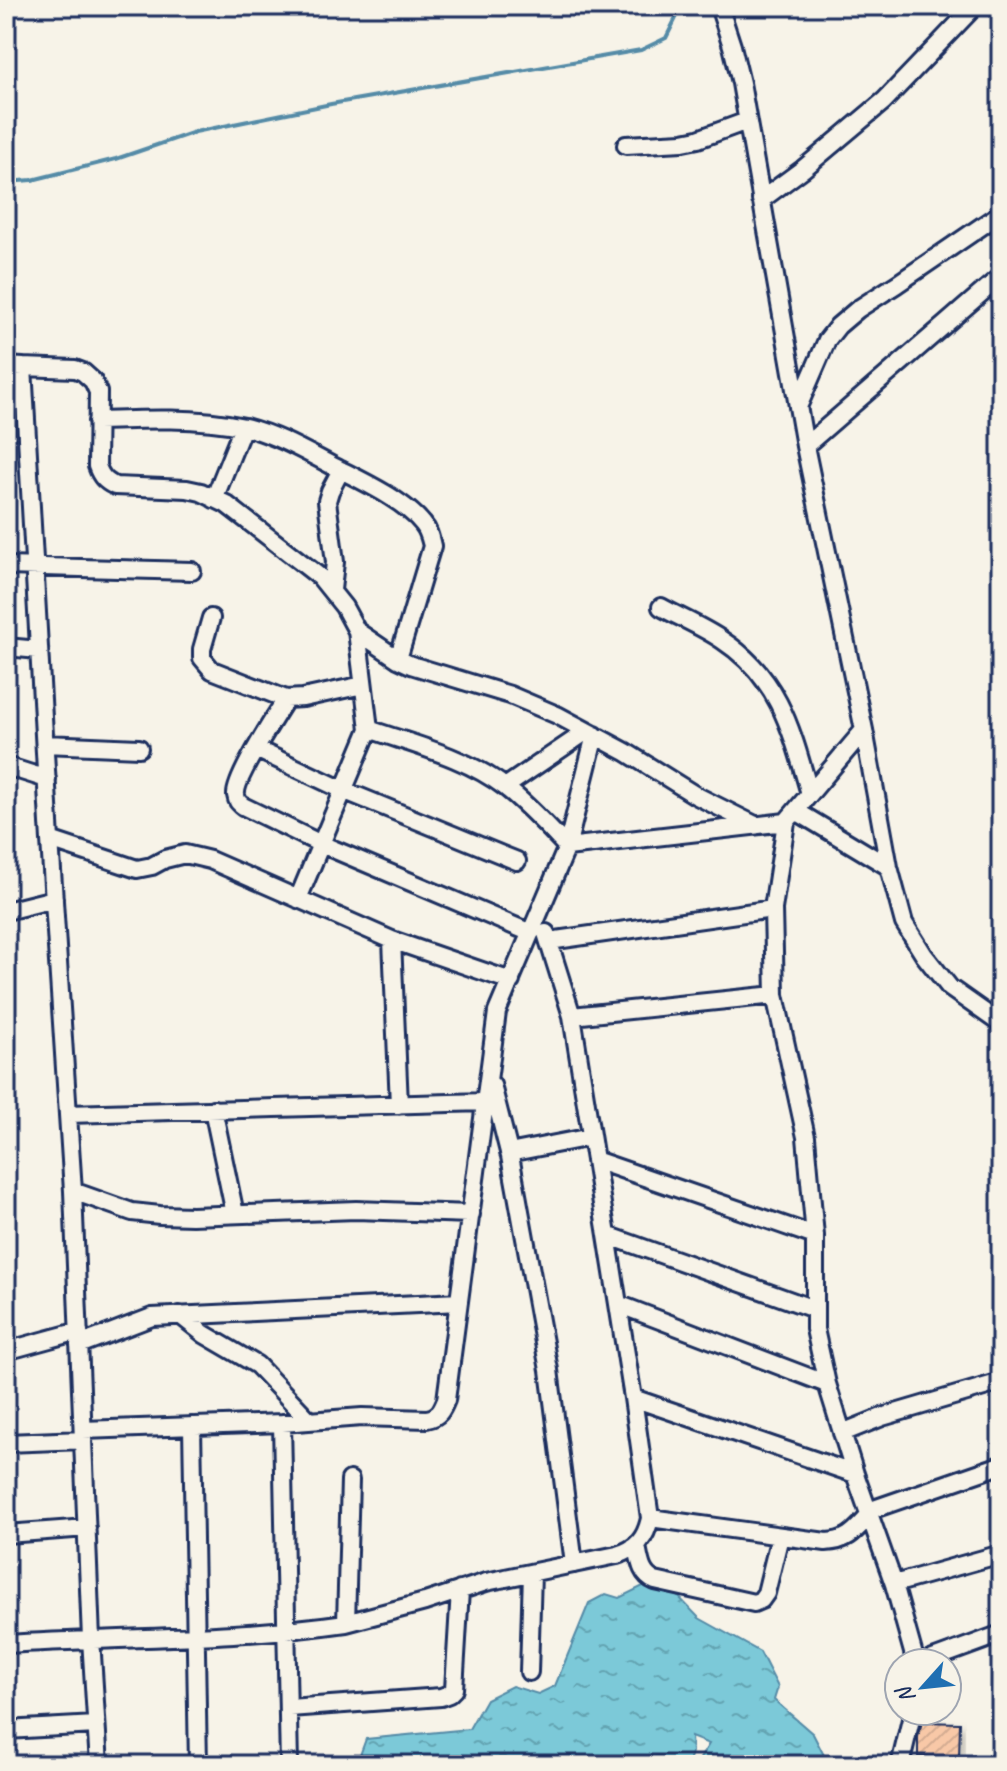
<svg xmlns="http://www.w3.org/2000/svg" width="1007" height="1771" font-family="Caveat,sans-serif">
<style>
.water{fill:url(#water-ripples);stroke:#558ba7;stroke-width:2}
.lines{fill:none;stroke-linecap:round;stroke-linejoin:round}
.stream{stroke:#558ba7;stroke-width:4}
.building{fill:url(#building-hatch);stroke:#1b2f5e;stroke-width:2;filter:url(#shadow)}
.minor-casing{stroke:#1b2f5e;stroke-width:22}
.minor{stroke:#f7f3e8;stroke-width:16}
</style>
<defs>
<pattern id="water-ripples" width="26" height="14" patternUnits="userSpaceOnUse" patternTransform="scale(2)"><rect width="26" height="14" fill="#7bc9d8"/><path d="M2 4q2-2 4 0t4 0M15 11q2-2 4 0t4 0" fill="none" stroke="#64a4b2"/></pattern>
<pattern id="building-hatch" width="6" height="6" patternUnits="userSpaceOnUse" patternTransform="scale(2)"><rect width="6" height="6" fill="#f8c8a7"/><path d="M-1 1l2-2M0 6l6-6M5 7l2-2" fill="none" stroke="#d4ac92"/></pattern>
<filter id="shadow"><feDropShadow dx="3" dy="5.5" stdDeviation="4" flood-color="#0004"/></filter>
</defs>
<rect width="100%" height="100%" fill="#f7f3e8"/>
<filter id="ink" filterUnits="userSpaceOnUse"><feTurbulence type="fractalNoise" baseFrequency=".0125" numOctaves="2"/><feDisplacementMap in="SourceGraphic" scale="16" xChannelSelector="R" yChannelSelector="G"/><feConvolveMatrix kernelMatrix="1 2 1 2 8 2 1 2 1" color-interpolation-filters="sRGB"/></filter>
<g filter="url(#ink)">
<path class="water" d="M645 1585 678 1596 699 1618 760 1652 778 1687 774 1700 813 1734 829 1765H696L709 1744 691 1737 692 1752 688 1765H363L359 1758 366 1739 469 1729 486 1699 512 1686 538 1694 555 1686 589 1603 606 1594 619 1598Z"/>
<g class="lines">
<path class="stream" d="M6 182 32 180 116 159 195 132 331 104 641 50 666 38 677 16 675 6"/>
</g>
<path class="building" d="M922 1722 960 1723 959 1758 918 1756V1737Z"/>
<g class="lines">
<g class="minor-casing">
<path id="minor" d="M719 6 732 46 741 83 805 446 864 730 889 867 904 923 924 955 950 988 1001 1024
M626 145 683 142 698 139 747 121
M761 200 803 169 884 101 975 6
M6 366 23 367
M798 407 827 340 838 326 858 309 897 284 1001 213
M97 421C146 419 197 417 245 427 277 435 306 452 335 467 362 481 404 500 423 524 429 531 430 538 432 546L398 659
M805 446 1001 276
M214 499 243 427
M6 566 192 571
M332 590 335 562 327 501 330 491 341 470
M661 607C681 618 703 627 722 640 780 678 792 732 810 794
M211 618 202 649V658L212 670 286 699 303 698 363 685
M357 631 398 659 411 665 510 695 557 715 626 752 695 795 753 824
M6 647 39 650
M286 699C276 715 234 780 236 795 237 801 238 802 243 806L321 844 531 933
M595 735 567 847 786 822 773 909 775 995 806 1137 815 1236V1329L827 1384 855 1474 894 1584 916 1663
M45 744 139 748
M256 749 343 790 517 861
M6 766 47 779
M505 787 587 731
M796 811 889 867
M786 822 864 730
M50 840 137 869 152 866 165 859 185 854 210 860 392 940
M298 899 369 729
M6 911 54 899
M546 933 572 1016
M549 941 773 909
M492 1085 510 1156 549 1370 574 1564
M399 1105 392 940 511 981
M213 1109 235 1214
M68 1114 485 1102
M509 1153 591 1137
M595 1160 815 1236
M73 1191 132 1212 160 1215 192 1216 356 1210 471 1214
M607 1235 814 1309
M618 1304 827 1384
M180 1315 204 1334 257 1365 310 1421
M79 1345 152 1317 459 1302
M6 1351 79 1331
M633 1398 855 1474
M282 1423 289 1765
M192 1426 198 1765
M83 1430 282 1423 362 1417 427 1419C439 1417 442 1410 446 1400L497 1012 567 847C547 826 527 804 505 787 466 757 414 745 369 729L357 631 344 607 320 577 226 504 201 492 187 489 115 486C105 481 101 477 97 466L98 392 93 381 83 372 75 369 23 367 50 840 73 1191 91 1639 99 1765
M842 1433 882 1417 1001 1382
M6 1443 83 1440
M868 1511 1001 1465
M650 1518 826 1542C848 1541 855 1531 870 1515
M6 1534 87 1528
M637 1546C640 1561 641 1575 655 1581L754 1603 761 1600 766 1593 780 1536
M894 1584 1001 1554
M346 1623 425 1602 486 1582 617 1555C637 1549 646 1538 650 1518L633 1398 572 1016 775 995
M6 1644C119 1637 234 1639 346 1623L350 1480
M922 1663 1001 1634
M529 1672 532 1573
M289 1708 441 1697 449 1694 454 1689 460 1590
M6 1730 96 1725
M900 1765 913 1711"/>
</g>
<use href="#minor" class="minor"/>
</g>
</g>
<rect width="1007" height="1771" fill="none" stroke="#f7f3e8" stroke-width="32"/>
<rect x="16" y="16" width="975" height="1739" fill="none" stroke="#1b2f5e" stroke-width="3" filter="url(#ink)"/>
<g transform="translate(923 1687) rotate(243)"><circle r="38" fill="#f7f3e8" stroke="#9fa5b1" stroke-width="2"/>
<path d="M0-6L14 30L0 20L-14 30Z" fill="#1f6fb2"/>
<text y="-12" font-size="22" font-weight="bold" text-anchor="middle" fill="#1b2f5e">N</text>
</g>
</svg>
